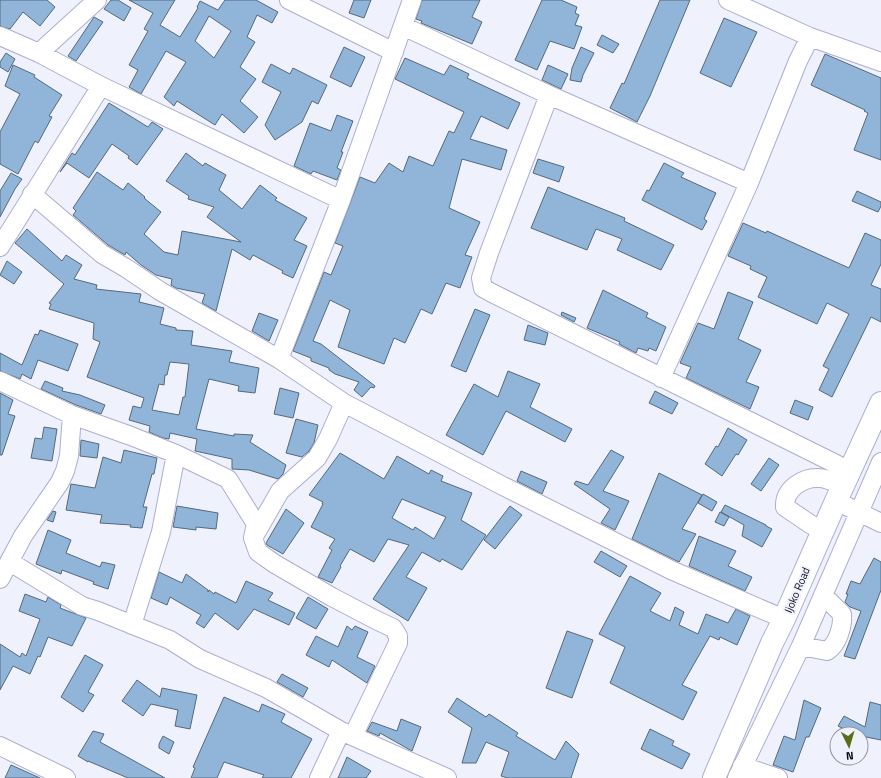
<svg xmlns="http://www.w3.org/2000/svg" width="881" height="778" font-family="'Titillium Web',sans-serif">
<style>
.building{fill:#90b5d9;stroke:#54697e;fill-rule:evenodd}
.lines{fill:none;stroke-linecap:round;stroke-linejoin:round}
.minor-casing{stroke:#abafcc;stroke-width:20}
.major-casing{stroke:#abafcc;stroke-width:24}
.minor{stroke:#fff;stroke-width:18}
.major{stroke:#fff;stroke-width:22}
.labels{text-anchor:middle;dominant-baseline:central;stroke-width:4;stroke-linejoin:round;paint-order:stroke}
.street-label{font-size:11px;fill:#0b0c16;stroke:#eff1fd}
</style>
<rect width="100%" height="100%" fill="#eff1fd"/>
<path class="building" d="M0 0H47L55 7 40 26 23 12 10 29 0 26Z
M111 0H118L131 8 124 21 104 9Z
M129 0H175L160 25 180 37 198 8 197 7 200 1 218 10 225 0H256L278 12 272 23 257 15 247 37 255 42 240 67 256 79 240 101 258 117 244 133 222 114 215 125 177 101 174 106 164 97 186 62 166 51 141 94 129 87 138 70 129 65 148 31 144 29 153 13ZM209 16 231 31 214 58 195 41Z
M354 0H371L364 18 349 13Z
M422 0H480L472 17 482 22 472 44 421 23 422 21 416 19Z
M542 0H561L577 7 575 13 579 15 575 25 582 27 574 49 550 41 537 70 515 60Z
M660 0H690L650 96 637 122 610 108 622 83 624 84Z
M94 17 103 22 76 61 68 56Z
M724 18 757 32 731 87 700 73Z
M602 35 619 44 613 53 597 45Z
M344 47 365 57 351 87 330 77Z
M581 47 594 53 583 75 581 82 570 80 572 68Z
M6 53 15 59 8 72 0 67V62Z
M825 54 881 78V160L854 150 868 113 864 111 865 110 811 85Z
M405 58 444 75 450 65 469 74 467 78 520 103 508 129 481 116 470 139 507 150 501 170 462 159 449 208 480 222 465 255 472 257 460 288 446 283 432 314 421 309 405 343 394 338 384 364 338 347 350 310 330 300 313 341 321 344 375 386 374 388 371 387 362 397 354 390 359 382 335 374 329 370V368L311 361V358L293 351 324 272 331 275 343 246 335 243 360 177 375 183 389 163 403 172 409 156 433 166 449 131 454 133 464 112 395 79Z
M271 64 290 74 293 68 327 85 318 104 312 101 302 122 275 140 265 125 281 92 262 82Z
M13 65 35 75 34 77 62 95 49 116 52 117 38 143 35 141 18 174 0 164V132L20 94 5 86Z
M548 65 568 74 561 89 542 80Z
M109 103 148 127 152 122 163 129 137 165 128 158 129 156 112 144 89 178 67 163 60 172 72 153 75 155Z
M337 115 353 121 341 152H343L337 168 341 170 337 180 313 171 311 174 294 166 310 123 331 131Z
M186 153 203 166 205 163 226 175 219 190 242 209 260 185 277 198 275 200 307 218 294 240 307 246 293 278 282 273 283 271 253 255 250 260 232 249 216 311 202 303 205 294 176 288 171 285 172 279 156 275 141 265 126 252 125 255 108 245 73 215 76 211 73 208 97 172 123 190 128 183 145 197 144 198 161 212 144 234 164 252 178 255 182 231 241 242 207 217 214 207 188 199 189 196 166 181Z
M538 159 564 167 559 182 533 173Z
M664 163 684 173 681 177 716 193 704 219 707 221 702 230 642 200 647 190 649 191Z
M11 173 22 179 15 189 0 217V191Z
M548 187 625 218 624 221 674 245 661 270 617 250 622 239 596 229 587 250 531 228Z
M857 191 881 202V206L878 212 852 201Z
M743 223 766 233 767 231 849 268 865 233 881 240V264L871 285 881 289V322L871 317 832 397 819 390 829 369 823 366 849 314 827 303 817 324 758 297 767 277 750 269 751 266 728 256Z
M27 229 62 261 66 255 82 265 74 279 97 285 96 289 141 294 139 302 164 308 160 324 176 328V330L193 331 191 345 232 351 229 362 259 368 255 393 238 391 239 386 209 379 196 429 234 436V434L253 435 250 442 286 465 283 474 278 479 249 470 232 469V459L195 451 197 439 170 433 169 439 163 438 149 432 150 426 129 420 133 406 141 408 144 398 87 377 100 342 93 339 94 323 49 309 51 304 49 303 64 284 15 243ZM170 362 189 364 185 397H183L179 415 152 410 159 384 164 385 165 375H167Z
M7 261 22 272 14 284 0 275Z
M603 290 648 313 646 317 666 327 656 351 649 348 648 351 638 348 636 353 619 344 620 342 587 328Z
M728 292 753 302 738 339 761 350 746 382 759 387 750 409 686 378 691 367 680 363 698 323 714 329Z
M475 309 490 315 466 372 451 366Z
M562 312 576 318 574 322 561 315Z
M259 313 278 320 269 341 252 331Z
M528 325 548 333 545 345 524 340Z
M40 330 78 344 68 371 38 360 31 379 22 374 20 379 0 371V353L22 365 35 334 38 335Z
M508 371 540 384 530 407 572 429 565 442 506 411 483 455 446 435 474 384 498 397Z
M45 381 63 388 62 391 80 395 105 405 101 414 76 405 41 389Z
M280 388 299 393 293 418 274 414Z
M655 391 678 403 672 414 649 403Z
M0 393 13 400 8 414 15 416 2 455H0Z
M795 400 813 407 808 420 790 413Z
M296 419 318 425 314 443 309 451 302 457 286 453Z
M44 427 57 429 52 461 31 458 35 438 42 439Z
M728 428 747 440 738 455 736 454 722 476 705 464 716 446 718 447Z
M81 440 99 444 97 458 80 456Z
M124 450 157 458 154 474H152L143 507H147L142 528 130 527 131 525 100 523 102 515 66 510 71 484 95 488 103 457 121 463Z
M611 450 624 457 603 491 629 501 615 530 601 523 610 509 574 484 576 481 588 485Z
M340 453 384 479 397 456 429 474 431 470 443 476 441 481 472 493 461 520 486 535 462 570 442 559 440 562 422 552 406 577 427 588 408 621 373 599 409 545 388 539 374 562 350 549 340 566 341 567 332 583 318 577 332 550 329 548 335 539 311 527 323 504H322L323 502 309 495ZM402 499 446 517 434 539 415 527 413 530 392 518Z
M769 458 779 465 761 491 751 484Z
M521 471 547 482 542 494 517 481Z
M659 473 702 495 682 529 696 534 679 562 632 539Z
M703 494 717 502 712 511 698 503Z
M725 505 766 525V526L772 529 762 547 742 536 744 525 721 512Z
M177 506 218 513 216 529 196 527V530L173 527Z
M510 506 522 515 495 549 484 540Z
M286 509 304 523 283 554 267 545 266 543Z
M53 511 56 512 53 522 47 520Z
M720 512 729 517 724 526 715 522Z
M48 530 71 540 66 553 100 567 102 562 115 565 108 589 93 584 94 582 62 570 61 574 36 564Z
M699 536 736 551 728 566 752 577 745 591 689 566Z
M601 551 627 566 620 577 594 562Z
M874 558 881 562V590L855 659 844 656 861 611 850 607 845 602 848 594H846L851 581 860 584Z
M159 572 182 583 186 574 208 590V592L209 590 214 594 215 592 236 603 246 581 273 593 268 600 295 613 289 625 254 609 238 630 215 613 204 628 196 623 201 615 170 597 167 605 151 598Z
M630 576 661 593 650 611 670 621 675 607 684 612 679 625 698 634 706 614 728 623 736 609 750 616 737 645 720 637 719 640 710 636 682 685 697 692 683 720 610 683 625 647 599 634Z
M25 594 46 602 48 597 61 605 60 608 86 618 72 646 48 637 40 657 38 656 30 674 13 666 0 690V644L20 657 22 653 26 656 40 619 19 611Z
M308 597 328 609 316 629 296 618Z
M347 626 352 630 355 626 368 632 357 657 375 666 367 683 332 660 329 667 306 655 316 636 338 647Z
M567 631 593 640 572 698 546 688Z
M85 655 103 665 88 692 94 695 83 712 61 697Z
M282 674 308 688 303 697 277 682Z
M137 680 160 697 162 688 197 695 190 729 175 726 178 710 151 704 143 716 122 701Z
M224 697 259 712 262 704 285 714 281 722 312 739 291 778H262L264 775 224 762 217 778H191L195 768 193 767Z
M457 698 486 717 489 714 518 733 516 736 555 760 566 741 579 754 571 778H508L501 776 509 752 486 742 476 763H462L472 728 448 712Z
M804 700 821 708 809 737H806L793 772 773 765 784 736 795 740Z
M870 702 881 705V740L861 736V734H854L838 726 844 716 865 727Z
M401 719 421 727 412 751 380 733 379 736 367 731 372 722 397 731Z
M650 729 674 741 672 745 690 754 682 769 641 749Z
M93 731 104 734 100 742 165 778H128L88 761V762L78 756Z
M163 736 174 742 169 754 159 748V744Z
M347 757 371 771 366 778H338Z
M11 765 40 778H5Z"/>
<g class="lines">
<g class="minor-casing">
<path id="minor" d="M289 0 394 52
M728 0 810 37 881 62
M403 26 549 95 749 183
M0 36 39 53 101 86 341 200
M39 53 97 0
M549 95 489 253 481 278 483 288 492 293 850 471
M32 194 102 254 126 268 160 291 279 359 344 403 501 485 671 570 784 619
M0 247 101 86
M279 359 341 200 412 0
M661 378 749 183 798 61 810 37
M0 381 72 415 131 436 176 454 228 479 256 524 253 538
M344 403 328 439 317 458 280 491 253 538 258 552 275 564 332 597 376 620 393 628 398 636V643L353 736
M836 501 881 523
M823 531 810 524 785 507C784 489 803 477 819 478 827 478 836 483 844 486
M10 562 82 606 98 611 170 640 200 659 266 688 341 731 447 778
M0 579 23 536 60 482 65 471 69 456 72 415
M132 625 161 532 176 454
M801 646 827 651C838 644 843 626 842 614L823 595
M0 746 66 778
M742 766 778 778
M319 778 341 731
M737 778 801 646 881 462"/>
</g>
<g class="major-casing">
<path id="major" d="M714 778 772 643 784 619 836 501 881 403"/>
</g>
<use href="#minor" class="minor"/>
<use href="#major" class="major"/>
</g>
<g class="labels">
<g class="street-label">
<text transform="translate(797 590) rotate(-67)">Ijoko Road</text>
</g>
</g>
<g transform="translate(849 746) rotate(175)"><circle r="19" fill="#eff1fd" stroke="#9495a1"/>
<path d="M0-3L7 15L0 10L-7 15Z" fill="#596d1a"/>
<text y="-6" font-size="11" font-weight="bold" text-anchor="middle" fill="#0b0c16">N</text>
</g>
</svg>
